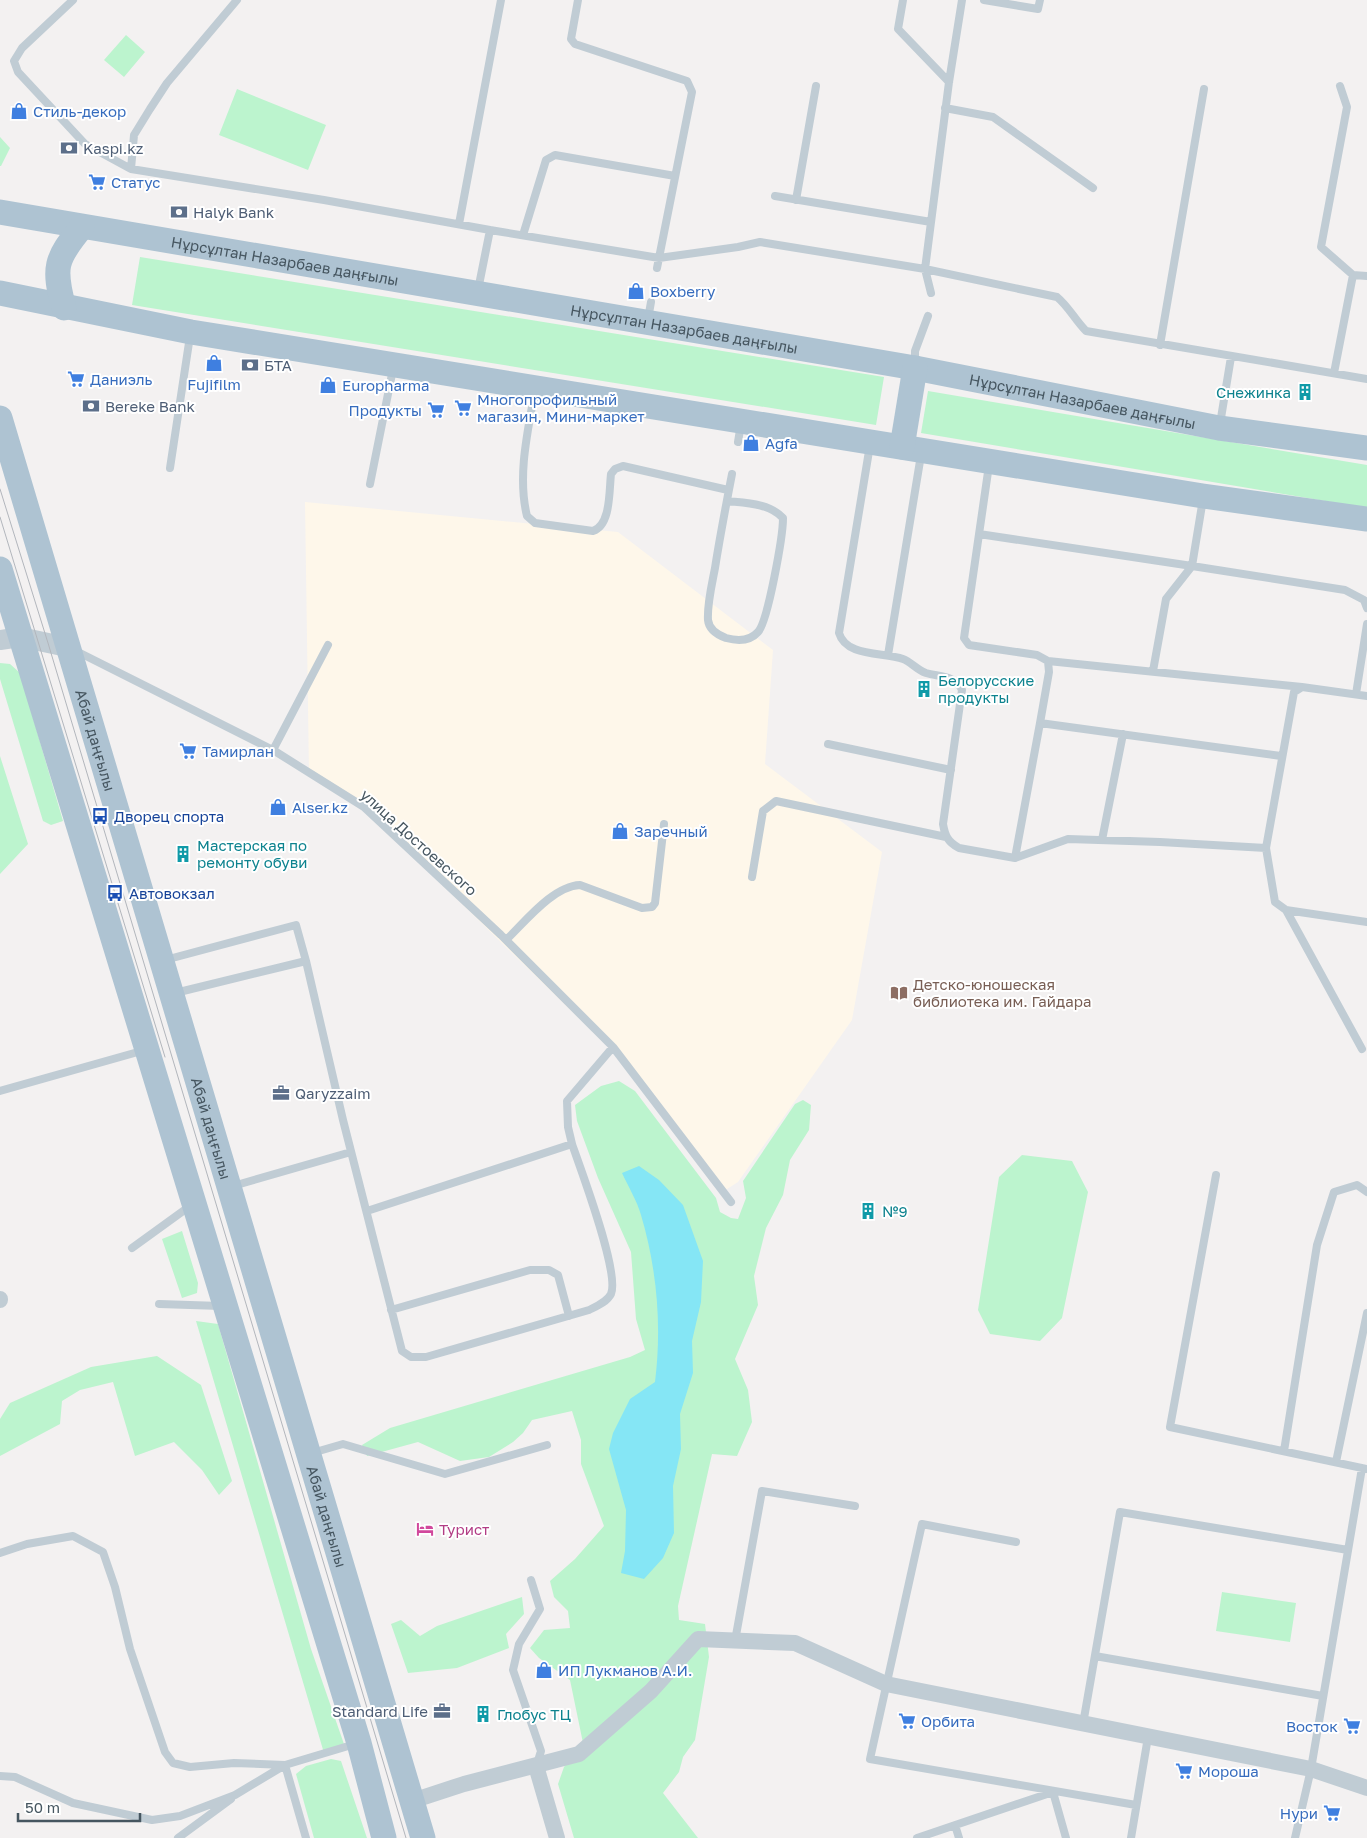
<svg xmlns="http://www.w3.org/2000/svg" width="1367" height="1838" font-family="'Golos Text',sans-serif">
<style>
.commercial{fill:#fef7ea}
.green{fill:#bcf4ce}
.water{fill:#85e6f5}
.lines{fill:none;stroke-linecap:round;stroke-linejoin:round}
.service{stroke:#c0ccd4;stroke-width:8}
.minor{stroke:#c0ccd4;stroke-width:16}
.tertiary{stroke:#c0ccd4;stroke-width:20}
.primary{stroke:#aec3d2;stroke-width:25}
.tram{stroke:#b2b6bc;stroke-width:1}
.labels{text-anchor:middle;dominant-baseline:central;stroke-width:4;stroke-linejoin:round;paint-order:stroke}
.shop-label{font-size:15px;fill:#366cbe;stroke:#fff;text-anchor:start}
.service-label{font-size:15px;fill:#4e5e75;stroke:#fff;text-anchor:start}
.street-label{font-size:15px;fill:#465660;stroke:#fff}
.culture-label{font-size:15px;fill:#0d838f;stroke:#fff;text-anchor:start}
.transit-label{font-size:15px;fill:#164399;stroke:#fff;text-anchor:start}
.education-label{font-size:15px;fill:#785e54;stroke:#fff;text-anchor:start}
.hotel-label{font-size:15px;fill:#b23c85;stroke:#fff;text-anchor:start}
</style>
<rect width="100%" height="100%" fill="#f3f1f1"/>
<path class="commercial" d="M305 502 618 532 773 650 765 764 882 852 852 1020 738 1182 724 1191 647 1085 365 809 309 774Z"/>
<path class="green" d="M126 35 145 52 124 77 104 60Z
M237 89 326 125 308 170 219 135Z
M0 137 10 148 1 166H0Z
M140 257 884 377 876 425 132 305Z
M928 391 1367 465V508L921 433Z
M0 663 10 664 20 673 63 821 51 825 43 821 0 679Z
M0 756 28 844 0 874Z
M619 1081 635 1091 716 1198 720 1212 731 1218 738 1219 746 1198 743 1181 795 1104 803 1100 811 1105 809 1130 790 1160 783 1195 766 1228 754 1276 758 1305 735 1359 748 1390 752 1422 737 1456 712 1454 678 1606 679 1620 705 1624 709 1657 695 1740 683 1757 679 1772 663 1793 698 1838H574L558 1784 564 1767 583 1743 570 1680 539 1658 530 1648 544 1630 570 1628 568 1611 554 1597 550 1581 575 1559 604 1526 581 1464V1440L572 1411 532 1420 523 1433 513 1442 489 1457 460 1461 418 1442 367 1456 362 1445 390 1428 630 1357 645 1350 636 1319 631 1252 598 1178 577 1121 575 1105 601 1086Z
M1022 1155 1072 1161 1088 1192 1062 1318 1040 1341 990 1334 978 1310 999 1177Z
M182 1231 198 1283 197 1293 182 1298 162 1239Z
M196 1321 218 1324 311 1649 345 1747 324 1753Z
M157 1356 201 1385 232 1481 219 1495 202 1470 174 1442 135 1456 113 1382 80 1390 62 1401 60 1424 0 1456V1419L10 1403 91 1367Z
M1222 1592 1296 1603 1290 1642 1216 1631Z
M522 1597 524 1614 506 1634 509 1648 457 1668 408 1673 391 1624 401 1620 420 1636 437 1626Z
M331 1759 341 1761 367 1838H314L296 1774 306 1766Z"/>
<path class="water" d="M639 1166 659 1180 683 1205 703 1261 701 1302 692 1341 693 1373 680 1414 681 1449 673 1486 674 1533 663 1558 644 1579 621 1573 625 1551 626 1510 609 1449 613 1433 630 1399 655 1382C662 1326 657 1269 641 1215 637 1201 628 1186 622 1173Z"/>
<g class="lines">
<path class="service" d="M73 0 22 48 14 61 18 72 85 144 131 169 324 200 490 230 478 290
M578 0 571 39 575 44 687 81 692 92 657 268
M903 0 898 29 949 82
M984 0 1038 9 1040 0
M1340 86 1347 107 1321 247 1353 275 1367 276
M945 108 993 117 1093 188
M131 169 134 135 150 109 167 83 237 0
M775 196 931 222
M796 200 816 86
M459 224 501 0
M490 230 659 258 738 247 760 242 925 269 1057 297C1069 307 1075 320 1086 331L1367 379
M523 235 546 160 555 155 675 176
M931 293 925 269 949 82 962 0
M648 319 651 302
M1160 345 1204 89
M915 365V351L928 316
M1334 373 1353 275
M535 390C528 430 517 476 527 516L535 523 593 531C611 525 609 491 611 474L615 469 623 466 728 490
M1220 424 1231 357
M738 442 741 424
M870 445 839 633C846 657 883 652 903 659 911 662 917 670 926 673 939 677 955 675 962 690L943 824C945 836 948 842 959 848L1015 858 1068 839 1160 842 1266 848
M989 465 964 638 969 645 1037 655 1048 661 1049 672 1040 723
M170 468 190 336
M370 484 393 369
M1203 499 1192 566 1345 590 1364 600 1367 608
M727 501C746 503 769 503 783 518 783 536 768 621 758 632 750 641 737 641 726 638 718 635 709 630 708 620 707 604 712 584 715 568 720 536 726 505 732 474
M979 534 1192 566 1166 599 1153 671
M76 651 273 750 364 807 501 935 613 1047 731 1202
M888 655 921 455
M1048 661 1302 687
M1356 694 1367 624
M1367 696 1302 687 1294 692 1266 848 1275 902 1286 910 1367 922
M828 744 951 770
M273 750 328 645
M1102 840 1123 734
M1015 858 1040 723 1281 756
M752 877 763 811 776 801 946 837
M1286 910 1362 1049
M506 940C525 922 553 886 580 885L642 908 652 907 655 903 664 824
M165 960 296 925 306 961
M175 993 306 961 343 1120 402 1351 411 1357H426L589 1310C597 1306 607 1302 611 1294 620 1273 581 1170 572 1144L367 1211
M0 1091 145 1050
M572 1144 568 1127 567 1101 613 1047
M1216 1175 1170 1427 1367 1469
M233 1186 351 1152
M132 1248 190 1206
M159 1304 221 1306
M391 1310 530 1270H549L558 1275 569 1316
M1284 1451 1317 1245 1334 1192 1357 1185 1367 1192
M312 1453 343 1444 445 1474 547 1445
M1336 1462 1367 1313
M1016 1542 922 1524 870 1759 1136 1805
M0 1553 27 1544 73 1536 103 1552 115 1587 130 1649 165 1752 173 1763 190 1767 234 1763 285 1765 306 1838
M531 1580 540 1609 519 1644 513 1670 541 1751 537 1764
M735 1641 762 1491 855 1506
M1095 1656 1323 1696
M1083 1724 1120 1512 1348 1550
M0 1776 15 1777 73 1803 152 1820 180 1816 235 1795 285 1765 355 1744
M955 1825 959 1838
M178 1838 231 1799
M917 1838 1053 1792 1066 1838
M1131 1838 1148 1737
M1295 1838 1311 1769 1362 1468"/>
<path class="minor" d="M0 1300V1299
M536 1766 557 1838
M412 1801 464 1784 579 1754 651 1691 698 1639 795 1643 886 1684 1311 1769 1367 1788"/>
<path class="tertiary" d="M0 640 20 637 67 647"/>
<g class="primary">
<path id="s1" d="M0 212 915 368 1219 428 1367 448"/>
<path d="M0 293 191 332 1203 496 1367 519"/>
<path d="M64 308C53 268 55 259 82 227"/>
<path id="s2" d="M0 418 423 1838"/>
<path d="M902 447 915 368"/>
<path d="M0 569 359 1743 384 1838"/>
</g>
<path class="tram" d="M0 489 48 643 406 1838
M0 517 165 1057"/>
</g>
<defs>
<g id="shop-bare" transform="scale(1.35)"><path d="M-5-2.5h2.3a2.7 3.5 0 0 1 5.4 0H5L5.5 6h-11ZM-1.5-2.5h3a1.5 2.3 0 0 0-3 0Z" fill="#3f7fe0" stroke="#fff" stroke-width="2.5" paint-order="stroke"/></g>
<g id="bank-bare" transform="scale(1.35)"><path d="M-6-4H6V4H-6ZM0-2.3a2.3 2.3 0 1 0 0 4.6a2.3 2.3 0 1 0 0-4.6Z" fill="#5c6f8a" stroke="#fff" stroke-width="2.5" paint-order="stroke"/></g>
<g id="supermarket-bare" transform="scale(1.35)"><path d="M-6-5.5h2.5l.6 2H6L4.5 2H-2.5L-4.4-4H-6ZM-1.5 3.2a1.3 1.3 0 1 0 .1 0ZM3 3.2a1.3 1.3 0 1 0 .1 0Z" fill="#3f7fe0" stroke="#fff" stroke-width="2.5" paint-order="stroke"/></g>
<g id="building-bare" transform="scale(1.35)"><path d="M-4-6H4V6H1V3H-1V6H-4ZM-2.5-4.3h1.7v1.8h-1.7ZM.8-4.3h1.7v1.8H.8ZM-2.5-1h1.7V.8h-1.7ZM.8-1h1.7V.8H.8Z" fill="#0f9aa8" stroke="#fff" stroke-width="2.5" paint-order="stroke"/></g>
<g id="bus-bare" transform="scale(1.35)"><path d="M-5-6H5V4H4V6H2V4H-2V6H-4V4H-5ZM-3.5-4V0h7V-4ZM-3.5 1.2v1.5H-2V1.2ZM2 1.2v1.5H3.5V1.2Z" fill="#1a4fb4" stroke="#fff" stroke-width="2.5" paint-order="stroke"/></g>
<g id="library-bare" transform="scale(1.35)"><path d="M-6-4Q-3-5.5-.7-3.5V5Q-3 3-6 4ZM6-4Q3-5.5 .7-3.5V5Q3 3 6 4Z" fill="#8d6e63" stroke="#fff" stroke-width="2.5" paint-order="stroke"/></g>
<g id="office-bare" transform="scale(1.35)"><path d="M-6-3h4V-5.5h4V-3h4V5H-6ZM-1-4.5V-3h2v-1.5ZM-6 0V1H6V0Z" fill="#5c6f8a" stroke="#fff" stroke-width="2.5" paint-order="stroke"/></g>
<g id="hotel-bare" transform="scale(1.35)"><path d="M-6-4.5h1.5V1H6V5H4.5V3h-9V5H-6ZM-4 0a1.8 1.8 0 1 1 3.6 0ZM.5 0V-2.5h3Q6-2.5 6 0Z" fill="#d1479c" stroke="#fff" stroke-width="2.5" paint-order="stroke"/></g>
</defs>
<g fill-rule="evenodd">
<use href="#shop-bare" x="19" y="111"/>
<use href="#bank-bare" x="69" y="148"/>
<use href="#supermarket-bare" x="97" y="182"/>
<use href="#bank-bare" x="179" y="212"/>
<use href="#shop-bare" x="636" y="291"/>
<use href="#shop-bare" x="214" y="363"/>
<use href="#bank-bare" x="250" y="365"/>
<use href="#supermarket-bare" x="76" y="379"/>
<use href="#shop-bare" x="328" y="385"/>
<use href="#building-bare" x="1305" y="392"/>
<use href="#bank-bare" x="91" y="406"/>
<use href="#supermarket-bare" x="463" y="408"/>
<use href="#supermarket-bare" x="436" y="410"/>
<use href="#shop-bare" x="751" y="443"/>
<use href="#building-bare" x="924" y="689"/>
<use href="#supermarket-bare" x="188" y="751"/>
<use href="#shop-bare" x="278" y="807"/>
<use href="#bus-bare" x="100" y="816"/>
<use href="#shop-bare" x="620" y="831"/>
<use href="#building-bare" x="183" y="854"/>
<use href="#bus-bare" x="115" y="893"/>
<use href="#library-bare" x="899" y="993"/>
<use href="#office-bare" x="281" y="1093"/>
<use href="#building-bare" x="868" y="1211"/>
<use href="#hotel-bare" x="425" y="1529"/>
<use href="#shop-bare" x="544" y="1670"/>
<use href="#office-bare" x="442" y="1711"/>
<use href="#building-bare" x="483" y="1714"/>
<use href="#supermarket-bare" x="907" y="1721"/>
<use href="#supermarket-bare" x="1352" y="1726"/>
<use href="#supermarket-bare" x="1184" y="1771"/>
<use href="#supermarket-bare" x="1332" y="1813"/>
</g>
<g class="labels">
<g class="shop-label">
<text x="33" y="111">Стиль-декор</text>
<text x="111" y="182">Статус</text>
<text x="650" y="291">Boxberry</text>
<text x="90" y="379">Даниэль</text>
<text x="214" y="384" text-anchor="middle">Fujifilm</text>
<text x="342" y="385">Europharma</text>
<text x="477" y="399">Многопрофильный<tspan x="477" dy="17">магазин, Мини-маркет</tspan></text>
<text x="422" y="410" text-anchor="end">Продукты</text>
<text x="765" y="443">Agfa</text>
<text x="202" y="751">Тамирлан</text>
<text x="292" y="807">Alser.kz</text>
<text x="634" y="831">Заречный</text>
<text x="558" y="1670">ИП Лукманов А.И.</text>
<text x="921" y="1721">Орбита</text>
<text x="1338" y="1726" text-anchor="end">Восток</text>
<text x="1198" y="1771">Мороша</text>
<text x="1318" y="1813" text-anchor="end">Нури</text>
</g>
<g class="service-label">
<text x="83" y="148">Kaspi.kz</text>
<text x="193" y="212">Halyk Bank</text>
<text x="264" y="365">БТА</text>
<text x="105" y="406">Bereke Bank</text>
<text x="295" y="1093">Qaryzzaim</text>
<text x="428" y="1711" text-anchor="end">Standard Life</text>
</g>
<g class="street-label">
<text stroke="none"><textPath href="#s1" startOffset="289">Нұрсұлтан Назарбаев даңғылы</textPath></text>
<text stroke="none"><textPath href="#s1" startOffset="694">Нұрсұлтан Назарбаев даңғылы</textPath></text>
<text stroke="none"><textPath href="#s1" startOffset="1099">Нұрсұлтан Назарбаев даңғылы</textPath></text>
<text stroke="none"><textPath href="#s2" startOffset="336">Абай даңғылы</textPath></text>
<text transform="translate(419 842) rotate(42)">улица Достоевского</text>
<text stroke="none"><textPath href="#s2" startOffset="741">Абай даңғылы</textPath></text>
<text stroke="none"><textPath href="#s2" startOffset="1146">Абай даңғылы</textPath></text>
</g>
<g class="culture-label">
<text x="1291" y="392" text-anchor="end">Снежинка</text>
<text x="938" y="680">Белорусские<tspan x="938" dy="17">продукты</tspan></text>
<text x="197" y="845">Мастерская по<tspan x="197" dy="17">ремонту обуви</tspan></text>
<text x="882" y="1211">№9</text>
<text x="497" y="1714">Глобус ТЦ</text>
</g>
<g class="transit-label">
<text x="114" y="816">Дворец спорта</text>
<text x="129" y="893">Автовокзал</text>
</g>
<g class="education-label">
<text x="913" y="984">Детско-юношеская<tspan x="913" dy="17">библиотека им. Гайдара</tspan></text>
</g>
<g class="hotel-label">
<text x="439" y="1529">Турист</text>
</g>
</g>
<path d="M18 1813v8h122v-8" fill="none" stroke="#465660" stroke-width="2.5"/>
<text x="25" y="1813" font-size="15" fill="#465660" stroke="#ffffff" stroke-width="4" paint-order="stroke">50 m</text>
</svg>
